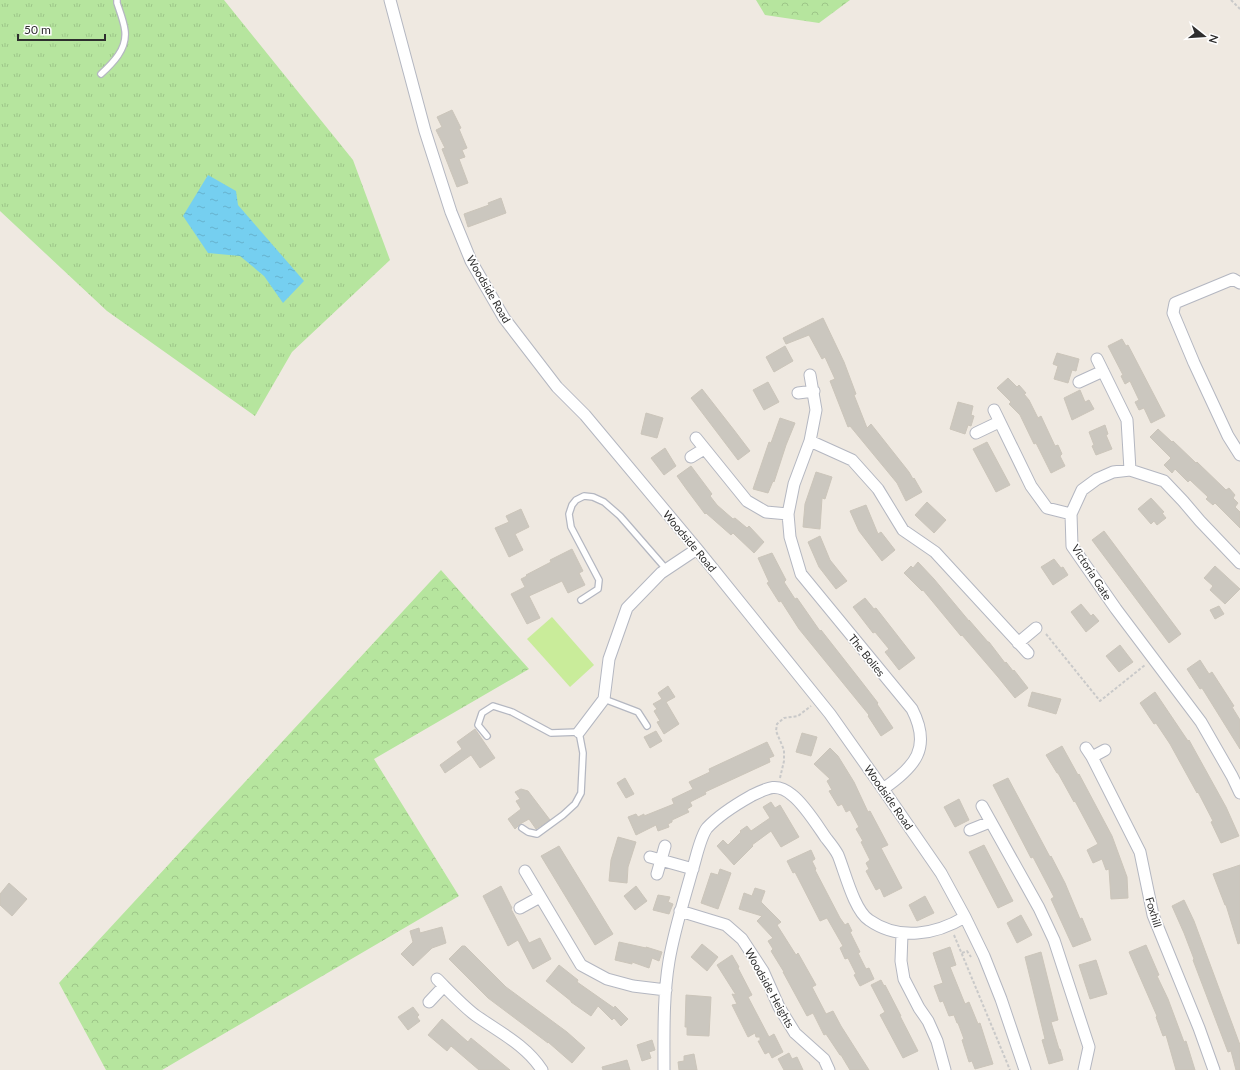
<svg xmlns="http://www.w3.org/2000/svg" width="1240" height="1070" font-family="Lato,sans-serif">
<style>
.grass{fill:url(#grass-tufts)}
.forest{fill:url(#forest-crowns)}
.pitch{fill:#c9ec9a}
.water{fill:url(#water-ripples)}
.building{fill:#cbc7bf;stroke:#cbc5ba}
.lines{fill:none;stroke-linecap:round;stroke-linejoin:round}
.service-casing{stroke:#b4b7c1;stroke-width:8}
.minor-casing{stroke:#b4b7c1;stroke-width:13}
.path{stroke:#c9c9c9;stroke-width:2;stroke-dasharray:3 2;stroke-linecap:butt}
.service{stroke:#fff;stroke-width:5.5}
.minor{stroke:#fff;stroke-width:11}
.labels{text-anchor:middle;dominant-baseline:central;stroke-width:3.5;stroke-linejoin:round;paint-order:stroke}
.street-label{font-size:11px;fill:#2e2e2e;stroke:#fff}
</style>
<defs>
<pattern id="grass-tufts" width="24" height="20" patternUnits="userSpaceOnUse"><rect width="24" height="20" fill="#b6e59e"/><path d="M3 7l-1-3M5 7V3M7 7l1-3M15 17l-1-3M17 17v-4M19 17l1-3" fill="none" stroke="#9dc588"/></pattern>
<pattern id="forest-crowns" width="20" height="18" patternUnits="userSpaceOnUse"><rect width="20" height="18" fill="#b6e59e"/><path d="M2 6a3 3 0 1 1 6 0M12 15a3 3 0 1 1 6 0" fill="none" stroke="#9dc588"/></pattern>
<pattern id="water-ripples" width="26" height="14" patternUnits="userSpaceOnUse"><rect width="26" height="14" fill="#75cff0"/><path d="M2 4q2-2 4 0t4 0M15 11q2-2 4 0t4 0" fill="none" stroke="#66b2ce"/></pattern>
</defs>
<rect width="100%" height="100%" fill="#efe9e1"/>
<path class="grass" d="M0 0H224L353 160 390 260 292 352 255 416 107 311 0 211Z"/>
<path class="forest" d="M756 0H850L819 23 765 15Z
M441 570 529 669 374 759 459 896 162 1070H106L59 983Z"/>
<path class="pitch" d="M552 617 594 665 570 687 527 639Z"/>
<path class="water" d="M208 175 236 191 238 205 304 281 283 303 264 276 240 256 208 253 183 216Z"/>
<path class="building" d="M452 110 461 128 459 129 467 148 462 150 465 157 459 159 468 183 457 187 442 149 445 148 436 130 442 127 437 117Z
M501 198 506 213 468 227 464 214 489 205 488 203Z
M823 318 844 362 856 394 854 395 867 428 871 424 909 472 913 479 914 478 922 492 906 501 897 483 850 426 848 427 830 381 835 379 825 357 822 359 809 335 786 344 783 338Z
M1122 339 1126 346 1128 345 1165 416 1151 423 1144 408 1139 410 1135 402 1139 400 1130 381 1125 384 1121 376 1123 375 1108 346Z
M785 346 793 361 774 372 766 357Z
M1057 353 1079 359 1076 371 1072 370 1068 383 1054 379 1058 366 1053 364Z
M1008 378 1017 387 1019 385 1026 393 1024 394 1029 400 1038 418 1041 416 1055 446 1058 445 1062 454 1060 456 1065 466 1051 473 1036 443 1034 444 1020 415 1009 404 1011 402 997 388Z
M768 382 779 402 764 410 753 390Z
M702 389 734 430 750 451 738 460 691 398Z
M1080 390 1085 402 1089 400 1094 409 1072 420 1064 398Z
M958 402 973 406 971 415 974 416 971 426 968 425 965 434 950 429Z
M646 413 663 418 657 438 641 434Z
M780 418 795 423 786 445 774 482 773 481 768 493 753 489 769 442 771 443Z
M1105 425 1108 434 1106 435 1112 449 1096 455 1092 446 1094 445 1089 432Z
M1158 429 1172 442 1173 441 1196 463 1197 462 1226 490 1229 488 1235 495 1233 498 1238 503 1235 507 1240 512V528L1215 503 1213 505 1206 499 1208 497 1190 480 1188 482 1175 469 1172 473 1164 465 1171 458 1150 437Z
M987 442 1010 485 996 492 973 449Z
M665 448 676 466 664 475 651 458Z
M691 466 712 494 710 496 717 505 733 519 735 518 747 528 749 526 764 542 754 553 733 533 731 535 706 513 705 514 687 490 677 476Z
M816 472 832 477 825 499 822 498 820 529 803 527 805 504Z
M1151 498 1164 512 1162 513 1166 518 1157 525 1154 521 1151 524 1138 509Z
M927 502 946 520 934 533 915 515Z
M866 505 878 534 881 532 895 550 882 561 859 531 850 511Z
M521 509 529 527 515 534 523 550 509 557 495 528 509 522 506 516Z
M1104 531 1181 634 1169 643 1092 540Z
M820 536 830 560 847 581 836 589 819 567 808 542Z
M572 549 583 571 579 573 585 585 568 593 562 581 529 596 540 618 527 624 511 594 525 587 521 579 527 576 526 575 551 562 550 560Z
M772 553 786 580 784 582 795 599 797 598 820 631 821 630 861 681 878 703 877 704 893 728 881 736 868 716 869 715 799 629 781 601 779 602 767 583 769 582 758 558Z
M1054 559 1061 568 1063 567 1068 575 1053 585 1041 567Z
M918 562 934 579 969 621V620L988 642H989L1005 663 1006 662 1013 671 1014 670 1028 688 1015 698 998 677 962 635 961 636 923 590 922 591 904 573 911 566 913 568Z
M1215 566 1240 589 1225 604 1210 590 1213 586 1204 578Z
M865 598 874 609 876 608 915 658 899 670 885 652 889 649 875 632 873 633 853 607Z
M1081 604 1091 616 1093 614 1099 621 1086 632 1071 612Z
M1219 606 1224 614 1215 619 1210 610Z
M1120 645 1133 662 1119 672 1106 656Z
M1200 660 1209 674 1212 672 1234 706 1232 707 1240 720V749L1202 688 1200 689 1187 669Z
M668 686 675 697 666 702 679 724 664 734 657 722 660 721 654 711 657 709 653 704 662 699 658 693Z
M1032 692 1061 699 1056 714 1028 706Z
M1155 692 1188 741 1189 740 1226 807 1239 836 1221 843 1211 822 1213 821 1198 792 1197 793 1170 744 1156 723 1154 724 1140 703Z
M475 729 495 758 480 768 471 755 445 773 440 765 462 749 457 742Z
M656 731 662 741 650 748 644 737Z
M802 733 817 737 811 756 796 752Z
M767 742 774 756 769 758 770 762 705 792 706 794 690 802 692 806 687 809 689 812 672 820V822L668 824 669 827 658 831 656 825 636 835 628 817 636 814 638 817 644 814V816L674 804 672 799 693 789 689 782 710 772 709 769Z
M1062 746 1078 775 1079 774 1112 836 1127 877 1128 898 1111 899 1109 869 1106 870 1102 859 1093 863 1087 850 1098 844 1075 801 1074 802 1058 773H1057L1046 755Z
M830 748 838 756 854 782 868 812 870 811 888 845 881 848 902 888 884 897 880 888 876 890 866 871 869 869 866 863 870 860 861 842 863 841 856 829 859 827 850 810 846 812 842 804 838 806 829 791 832 790 827 781 830 779 814 764Z
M625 778 634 794 626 798 617 783Z
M1008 778 1050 857 1051 856 1065 883 1080 919 1082 918 1091 940 1073 947 1051 899 1054 897 1033 857 1031 858 993 785Z
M521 789 528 791 550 820 536 829 529 819 520 824 515 829 508 819 521 809 516 801 520 799 515 792Z
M959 799 969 820 955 827 944 807Z
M771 802 775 808 780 805 799 837 781 847 771 831 752 845 753 846 734 865 717 846 723 840 728 845 741 832 740 831 747 826 751 831 770 818 763 807Z
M618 837 636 842 628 867 627 883 609 881 611 860Z
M984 845 1013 901 998 908 969 852Z
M559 846 613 934 595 945 541 856Z
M811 850 815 859 812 861 816 869 815 870 840 918 845 925 848 923 852 931 850 932 860 952 858 953 866 969 869 968 874 979 860 986 854 975 856 974 848 958 845 959 840 948 843 946 827 918 820 921 795 872 793 873 787 861Z
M1240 865V943L1238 944 1226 905H1225L1213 874Z
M720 869 731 873 718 909 701 903 711 873 718 875Z
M9 883 27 899 12 916 0 905V894Z
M501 886 512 908 511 909 529 943 540 938 551 959 533 969 518 940 508 946 483 896Z
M636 886 647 901 635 910 624 896Z
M755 888 765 891 761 902 781 922 777 925 796 955 798 953 816 985 812 987 826 1014 833 1011 841 1026 869 1070H850L841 1055H840L826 1034 824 1035 813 1013 807 1016 783 972H784L771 951 773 949 768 941 773 938 757 921 762 916 739 909 744 893 752 896Z
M658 895 670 897 668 902 673 904 669 914 653 910Z
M925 896 934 913 917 921 909 905Z
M1184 900 1194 921 1240 1045V1070H1236L1231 1051 1228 1052 1193 960 1194 959 1184 933 1172 906Z
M1021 915 1032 935 1017 943 1007 923Z
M442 927 446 943 432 948 413 966 401 954 413 942 410 931 419 928 420 933Z
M619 942 646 948V947L662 952 659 961 652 958 649 968 632 962V964L615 960Z
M702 944 718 957 707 971 691 957Z
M1146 945 1159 975 1157 976 1168 999 1184 1042 1186 1041 1195 1070H1176L1166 1035 1163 1036 1156 1017 1157 1016 1129 952Z
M462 946H465L506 987 567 1032 585 1048 572 1063 548 1042V1043L488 998 449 959Z
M950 947 956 965 950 967 965 1004 969 1002 978 1024 980 1023 993 1064 975 1069 972 1061 969 1062 962 1040 964 1039 958 1023H957L954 1015 949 1016 943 1001 940 1002 934 986 943 983 933 953Z
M1041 952 1058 1020 1051 1022 1059 1049H1060L1063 1060 1049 1064 1042 1040 1045 1039 1025 957Z
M732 955 739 967 738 968 752 995 748 997 769 1037 774 1034 783 1052 772 1058 769 1052 765 1054 758 1041H760V1037H756L755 1033 748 1037 732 1005 737 1004 732 994 736 995 717 965Z
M1096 960 1107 994 1090 999 1079 965Z
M559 965 578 980 577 982 614 1008 615 1006 628 1019 621 1026 614 1018 612 1020 598 1006 591 1016 571 1002V1001L546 981Z
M881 980 884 986 885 985 901 1016H900L918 1051 903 1058 880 1015 885 1012 871 985Z
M686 995 711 997 709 1036 687 1035V1027H685Z
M413 1007 419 1015 417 1017 420 1021 408 1030 398 1017Z
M442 1019 468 1042 471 1038 510 1070H479L451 1046 447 1051 428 1035Z
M652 1040 655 1050 649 1052 651 1058 642 1061 637 1045Z
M789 1053 792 1059 797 1057 803 1070H784L778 1059Z
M694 1054 697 1070H679L678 1062 684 1061V1056Z
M627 1060 630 1070H603L602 1067Z"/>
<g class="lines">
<g class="service-casing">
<path id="service" d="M101 74C113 63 127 49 125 31 124 22 120 12 117 3V0
M581 600 598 589 599 580 571 527 569 514 572 505 576 500 584 496 593 497 604 502 620 516 667 570
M604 699 638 712 647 726
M487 736 478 725 482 713 493 706 512 712 551 733 579 732 583 753 581 793 575 804 563 815 537 834 528 832 522 828"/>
</g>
<g class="minor-casing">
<path id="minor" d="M390 0 425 131 451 212 471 261 504 318 557 387 585 415 697 549 830 714 883 789 941 873 965 917 984 956 1001 999 1025 1070
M1240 283 1233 279 1175 303 1173 313 1194 363 1228 436 1240 455
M1097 359 1127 420 1130 470
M810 375 816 410 810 441 794 484 788 514 790 537 801 574 912 709C932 748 915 767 883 789
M1079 382 1103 371
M798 393 814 391
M994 410 1031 486 1047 508 1071 514
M976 433 999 422
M696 438 747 501 766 512 788 514
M810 441 852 460 878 489 903 530 935 552 1028 653
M691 457 704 449
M1240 563 1200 521 1183 501 1164 481 1130 470 1113 472 1097 479 1082 490 1071 514 1072 546 1116 609 1201 722 1232 776 1240 793
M1018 643 1036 628
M579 732 604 699 609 659 627 608 661 573 697 549
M1086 748 1092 757 1140 852 1153 915 1199 1028 1214 1070
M1092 757 1105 750
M982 806 1039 908 1054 940 1089 1047 1084 1070
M970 830 990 822
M650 857 693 869
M525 871 581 965 607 979 633 986 666 990
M657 874 665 846
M520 908 540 897
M680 911 726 925 742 939 763 971 779 1007 795 1033 824 1059 829 1070
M902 934 901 961 904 979 919 1008 928 1021 937 1041 945 1070
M437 979C449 991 462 1005 475 1015 499 1032 526 1045 542 1070
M429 1002 444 986
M664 1070C664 1034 663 997 669 961 674 931 684 900 692 871 696 859 700 837 707 828 719 815 735 805 751 796 767 788 777 782 792 795 804 804 817 825 826 838 830 843 835 849 838 855 845 872 854 910 869 920 899 941 935 935 965 917"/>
</g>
<path class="path" d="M1231 0 1240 9
M1046 634 1100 701 1145 665
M780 778 784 761V750L776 731 777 724 784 718 798 716 811 706
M954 935 1010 1070
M962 953 967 951 971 957"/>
<use href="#service" class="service"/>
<use href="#minor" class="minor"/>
</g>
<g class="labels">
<g class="street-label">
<text transform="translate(489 289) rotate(60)">Woodside Road</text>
<text transform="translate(690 541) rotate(50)">Woodside Road</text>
<text transform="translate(1092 572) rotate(57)">Victoria Gate</text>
<text transform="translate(867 655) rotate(51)">The Bolies</text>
<text transform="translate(889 797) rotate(55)">Woodside Road</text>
<text transform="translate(1154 912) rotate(73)">Foxhill</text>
<text transform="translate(770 988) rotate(61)">Woodside Heights</text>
</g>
</g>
<g transform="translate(1204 36) rotate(107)" stroke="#ffffff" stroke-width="3" paint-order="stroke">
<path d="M0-3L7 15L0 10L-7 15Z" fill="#2e2e2e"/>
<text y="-6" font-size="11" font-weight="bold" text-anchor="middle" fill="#2e2e2e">N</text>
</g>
<path d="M18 34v6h87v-6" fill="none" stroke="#2e2e2e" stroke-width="2"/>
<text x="24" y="34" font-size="12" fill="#2e2e2e" stroke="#ffffff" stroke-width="3" paint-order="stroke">50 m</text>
</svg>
